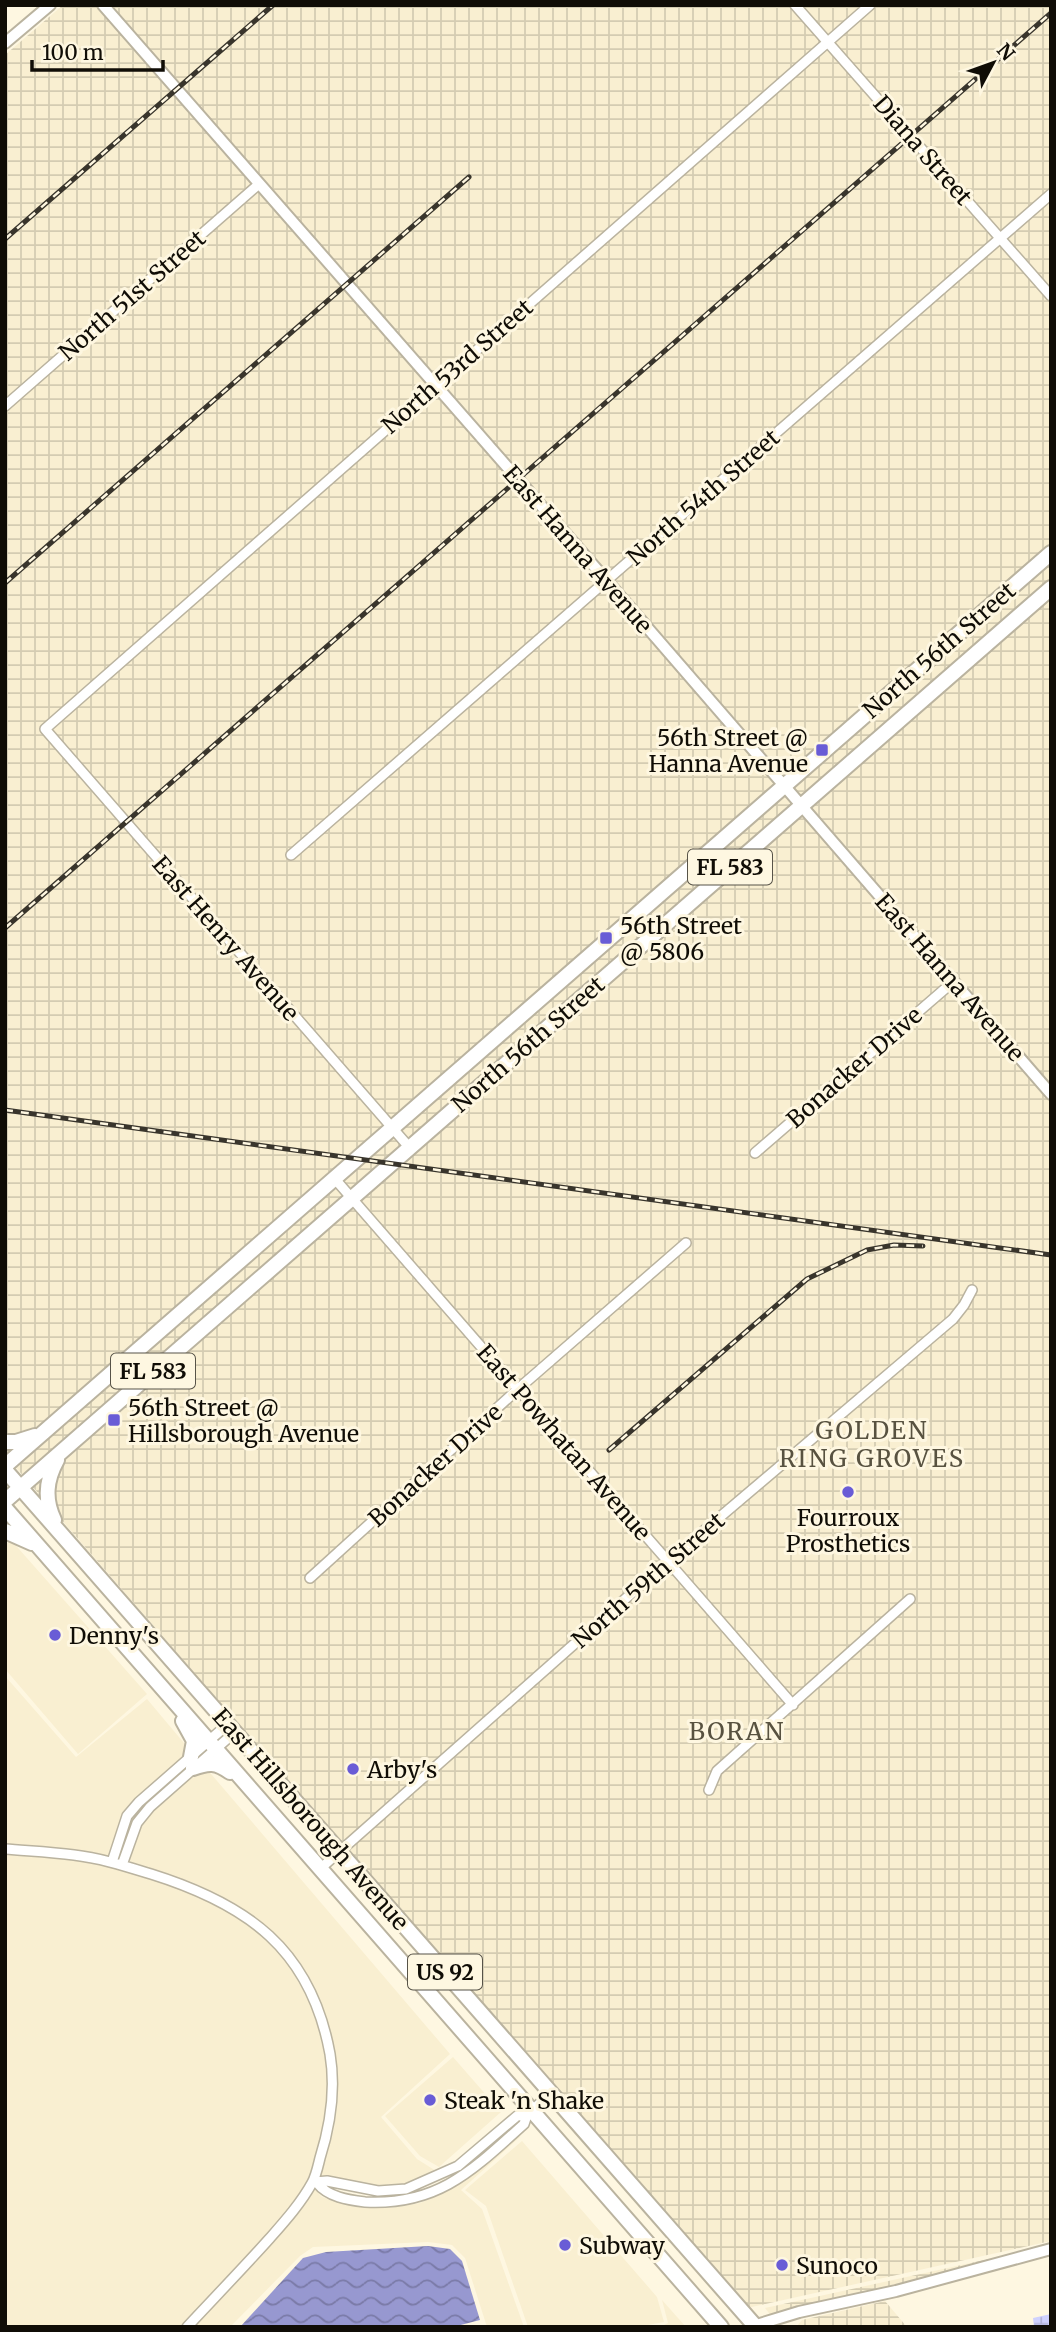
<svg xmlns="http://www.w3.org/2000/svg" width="1056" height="2332" font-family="Merriweather,serif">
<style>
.built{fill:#f9efd1}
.industrial{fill:url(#industrial-grid)}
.wetland{fill:url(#wetland-marsh)}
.water{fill:url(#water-waves)}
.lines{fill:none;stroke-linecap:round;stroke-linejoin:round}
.minor-casing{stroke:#bab39f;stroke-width:12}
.tertiary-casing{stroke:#bab39f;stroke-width:14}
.primary-casing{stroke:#bab39f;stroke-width:18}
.minor{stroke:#fff;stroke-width:9}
.tertiary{stroke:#fff;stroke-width:10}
.primary{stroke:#fff;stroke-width:14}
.rail-casing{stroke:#39352c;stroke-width:5}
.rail{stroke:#fef7e1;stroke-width:2.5;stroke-dasharray:8;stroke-linecap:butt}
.poi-dot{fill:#695cd6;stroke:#fef7e1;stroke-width:2.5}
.labels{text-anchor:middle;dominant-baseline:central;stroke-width:6;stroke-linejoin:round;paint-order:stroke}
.shield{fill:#fef7e1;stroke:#575348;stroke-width:2}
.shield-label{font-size:21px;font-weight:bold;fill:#100d06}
.street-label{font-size:23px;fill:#100d06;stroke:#fef7e1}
.poi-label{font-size:23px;fill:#100d06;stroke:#fef7e1;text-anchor:start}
.neighbourhood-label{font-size:24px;letter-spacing:2px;fill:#585240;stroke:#fef7e1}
</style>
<defs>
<pattern id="industrial-grid" width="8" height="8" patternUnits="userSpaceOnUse" patternTransform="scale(1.75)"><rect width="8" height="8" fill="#f9efd1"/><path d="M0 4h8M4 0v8" fill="none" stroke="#d4ccb2"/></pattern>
<pattern id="wetland-marsh" width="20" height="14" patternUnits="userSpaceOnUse" patternTransform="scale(1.75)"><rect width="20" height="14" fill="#cfd1fd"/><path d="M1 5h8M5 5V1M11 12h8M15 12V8" fill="none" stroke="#b1b2d7"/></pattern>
<pattern id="water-waves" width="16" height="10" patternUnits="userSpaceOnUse" patternTransform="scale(1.75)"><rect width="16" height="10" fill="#9798d0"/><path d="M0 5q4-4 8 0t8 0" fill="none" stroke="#7a7aa7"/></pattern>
</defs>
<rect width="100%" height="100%" fill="#fef7e1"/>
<path class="built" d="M11 1540 147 1694 78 1754 5 1669V1545Z
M5 1676 76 1757 147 1699 189 1749 187 1754 136 1798 124 1813 109 1857 74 1850 5 1844Z
M206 1768 450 2054 381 2117 417 2159 436 2171 405 2184 378 2186 329 2177 320 2178 334 2129 338 2100V2070L327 2022 315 1991 304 1969 294 1954 268 1928 233 1902 192 1882 128 1862 141 1825 153 1810 196 1772Z
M5 1854 72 1860 110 1867 187 1891 227 1910 261 1935 286 1961 306 1995 318 2026 328 2072V2100L324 2129 309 2180 287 2211 233 2273 181 2327H5Z
M453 2057 501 2112 439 2167 420 2156 385 2116Z
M518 2135 520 2137 461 2190 482 2209 524 2327H487L465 2258 452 2245 428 2242 313 2247 300 2256 230 2327H193L240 2279 295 2217 314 2188 322 2197 352 2206 390 2208 420 2203 448 2191 468 2178Z
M522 2141 657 2297 664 2322 637 2327H528L486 2206 465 2190Z
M662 2300 686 2327H660L668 2323Z"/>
<path class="industrial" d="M63 5H1051V2241L747 2308 5 1455V55Z
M1007 2255 1012 2261 772 2317 765 2308Z
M885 2301 907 2327H796L802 2320Z"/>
<path class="wetland" d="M1051 2314V2327H1034L1033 2318Z"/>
<path class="water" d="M428 2246 450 2249 462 2261 480 2320 453 2327H240L303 2258 326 2252Z"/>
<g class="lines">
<g class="minor-casing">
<path id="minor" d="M795 5 1051 296
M5 406 259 184
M291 855 1051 194
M409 1147 45 729 870 5
M755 1153 954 981
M335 1179 793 1705
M310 1578 518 1389 686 1243
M709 1790 717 1771 910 1599
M5 1849C28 1851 51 1852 74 1855 100 1858 125 1866 151 1874 247 1904 311 1949 330 2054 336 2090 331 2123 320 2158 318 2166 316 2176 312 2183 301 2203 285 2221 270 2238 243 2268 215 2297 187 2327
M112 1862 127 1816 139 1802 228 1724
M122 1865 137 1823 150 1807 235 1732
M321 1868 667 1562 953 1319 964 1305 972 1290
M315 2182 327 2181 378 2191 406 2189 458 2166 517 2116 527 2115
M317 2183C328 2197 348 2200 365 2202 438 2206 473 2170 524 2124L527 2115 551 2093"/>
</g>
<g class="tertiary-casing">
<path id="tertiary" d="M103 5 607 581 1051 1094
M5 43 50 5
M750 2327 799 2312 896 2291 1051 2249"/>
</g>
<g class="primary-casing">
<path id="primary" d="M5 1442H16L35 1436
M5 1466 1051 553
M5 1470 756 2327
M5 1501 1051 588
M5 1508 721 2327
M54 1520C44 1499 46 1480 57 1460
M5 1531 32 1543
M183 1721 194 1741 191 1757
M193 1768C209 1762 216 1762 230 1772"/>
</g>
<use href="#minor" class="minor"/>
<use href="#tertiary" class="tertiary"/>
<use href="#primary" class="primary"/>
<g class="rail-casing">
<path id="rail" d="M5 239 273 5
M5 583 469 177
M5 928 1051 13
M5 1110 1051 1255
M609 1450 807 1279 867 1250 894 1245 923 1246"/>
</g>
<use href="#rail" class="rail"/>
</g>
<g class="poi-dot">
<rect x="815" y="743" width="14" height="14" rx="3.5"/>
<rect x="599" y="931" width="14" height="14" rx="3.5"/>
<rect x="107" y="1413" width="14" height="14" rx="3.5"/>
<circle cx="848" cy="1492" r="7"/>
<circle cx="55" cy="1635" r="7"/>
<circle cx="353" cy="1769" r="7"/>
<circle cx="430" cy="2100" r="7"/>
<circle cx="565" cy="2245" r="7"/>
<circle cx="782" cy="2265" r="7"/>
</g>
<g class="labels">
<g class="shield">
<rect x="688" y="849.5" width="84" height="35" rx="5"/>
<rect x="111" y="1353.5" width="84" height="35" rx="5"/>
<rect x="408" y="1954.5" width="74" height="35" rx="5"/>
</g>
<g class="shield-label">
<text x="730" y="867">FL 583</text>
<text x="153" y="1371">FL 583</text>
<text x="445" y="1972">US 92</text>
</g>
<g class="street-label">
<text transform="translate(923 150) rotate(49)">Diana Street</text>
<text transform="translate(132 295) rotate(-41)">North 51st Street</text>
<text transform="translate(457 366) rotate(-41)">North 53rd Street</text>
<text transform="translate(703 497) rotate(-41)">North 54th Street</text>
<text transform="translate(578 549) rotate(49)">East Hanna Avenue</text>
<text transform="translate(939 650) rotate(-41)">North 56th Street</text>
<text transform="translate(226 938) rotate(49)">East Henry Avenue</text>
<text transform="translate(950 977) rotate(49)">East Hanna Avenue</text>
<text transform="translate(528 1044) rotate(-41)">North 56th Street</text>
<text transform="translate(854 1067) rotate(-41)">Bonacker Drive</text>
<text transform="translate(564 1442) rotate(49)">East Powhatan Avenue</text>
<text transform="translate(435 1465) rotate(-42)">Bonacker Drive</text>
<text transform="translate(648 1580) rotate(-41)">North 59th Street</text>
<text transform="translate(311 1819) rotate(49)">East Hillsborough Avenue</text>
</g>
<g class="poi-label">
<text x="808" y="737" text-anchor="end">56th Street @<tspan x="808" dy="26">Hanna Avenue</tspan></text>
<text x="620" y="925">56th Street<tspan x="620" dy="26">@ 5806</tspan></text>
<text x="128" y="1407">56th Street @<tspan x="128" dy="26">Hillsborough Avenue</tspan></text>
<text x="848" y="1517" text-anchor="middle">Fourroux<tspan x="848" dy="26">Prosthetics</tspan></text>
<text x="69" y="1635">Denny's</text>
<text x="367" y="1769">Arby's</text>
<text x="444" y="2100">Steak 'n Shake</text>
<text x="579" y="2245">Subway</text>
<text x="796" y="2265">Sunoco</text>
</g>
<g class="neighbourhood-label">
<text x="872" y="1430">GOLDEN<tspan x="872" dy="28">RING GROVES</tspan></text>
<text x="737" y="1731">BORAN</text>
</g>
</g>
<rect width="1056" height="2332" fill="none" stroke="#100d06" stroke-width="14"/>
<g transform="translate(993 63) rotate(49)" stroke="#fef7e1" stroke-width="5" paint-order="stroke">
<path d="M0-5L12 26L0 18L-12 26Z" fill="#100d06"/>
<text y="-10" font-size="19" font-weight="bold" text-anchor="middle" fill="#100d06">N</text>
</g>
<path d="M32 60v10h131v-10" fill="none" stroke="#100d06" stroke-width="3.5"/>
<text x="42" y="60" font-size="21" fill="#100d06" stroke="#fef7e1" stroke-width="5" paint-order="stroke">100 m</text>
</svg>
